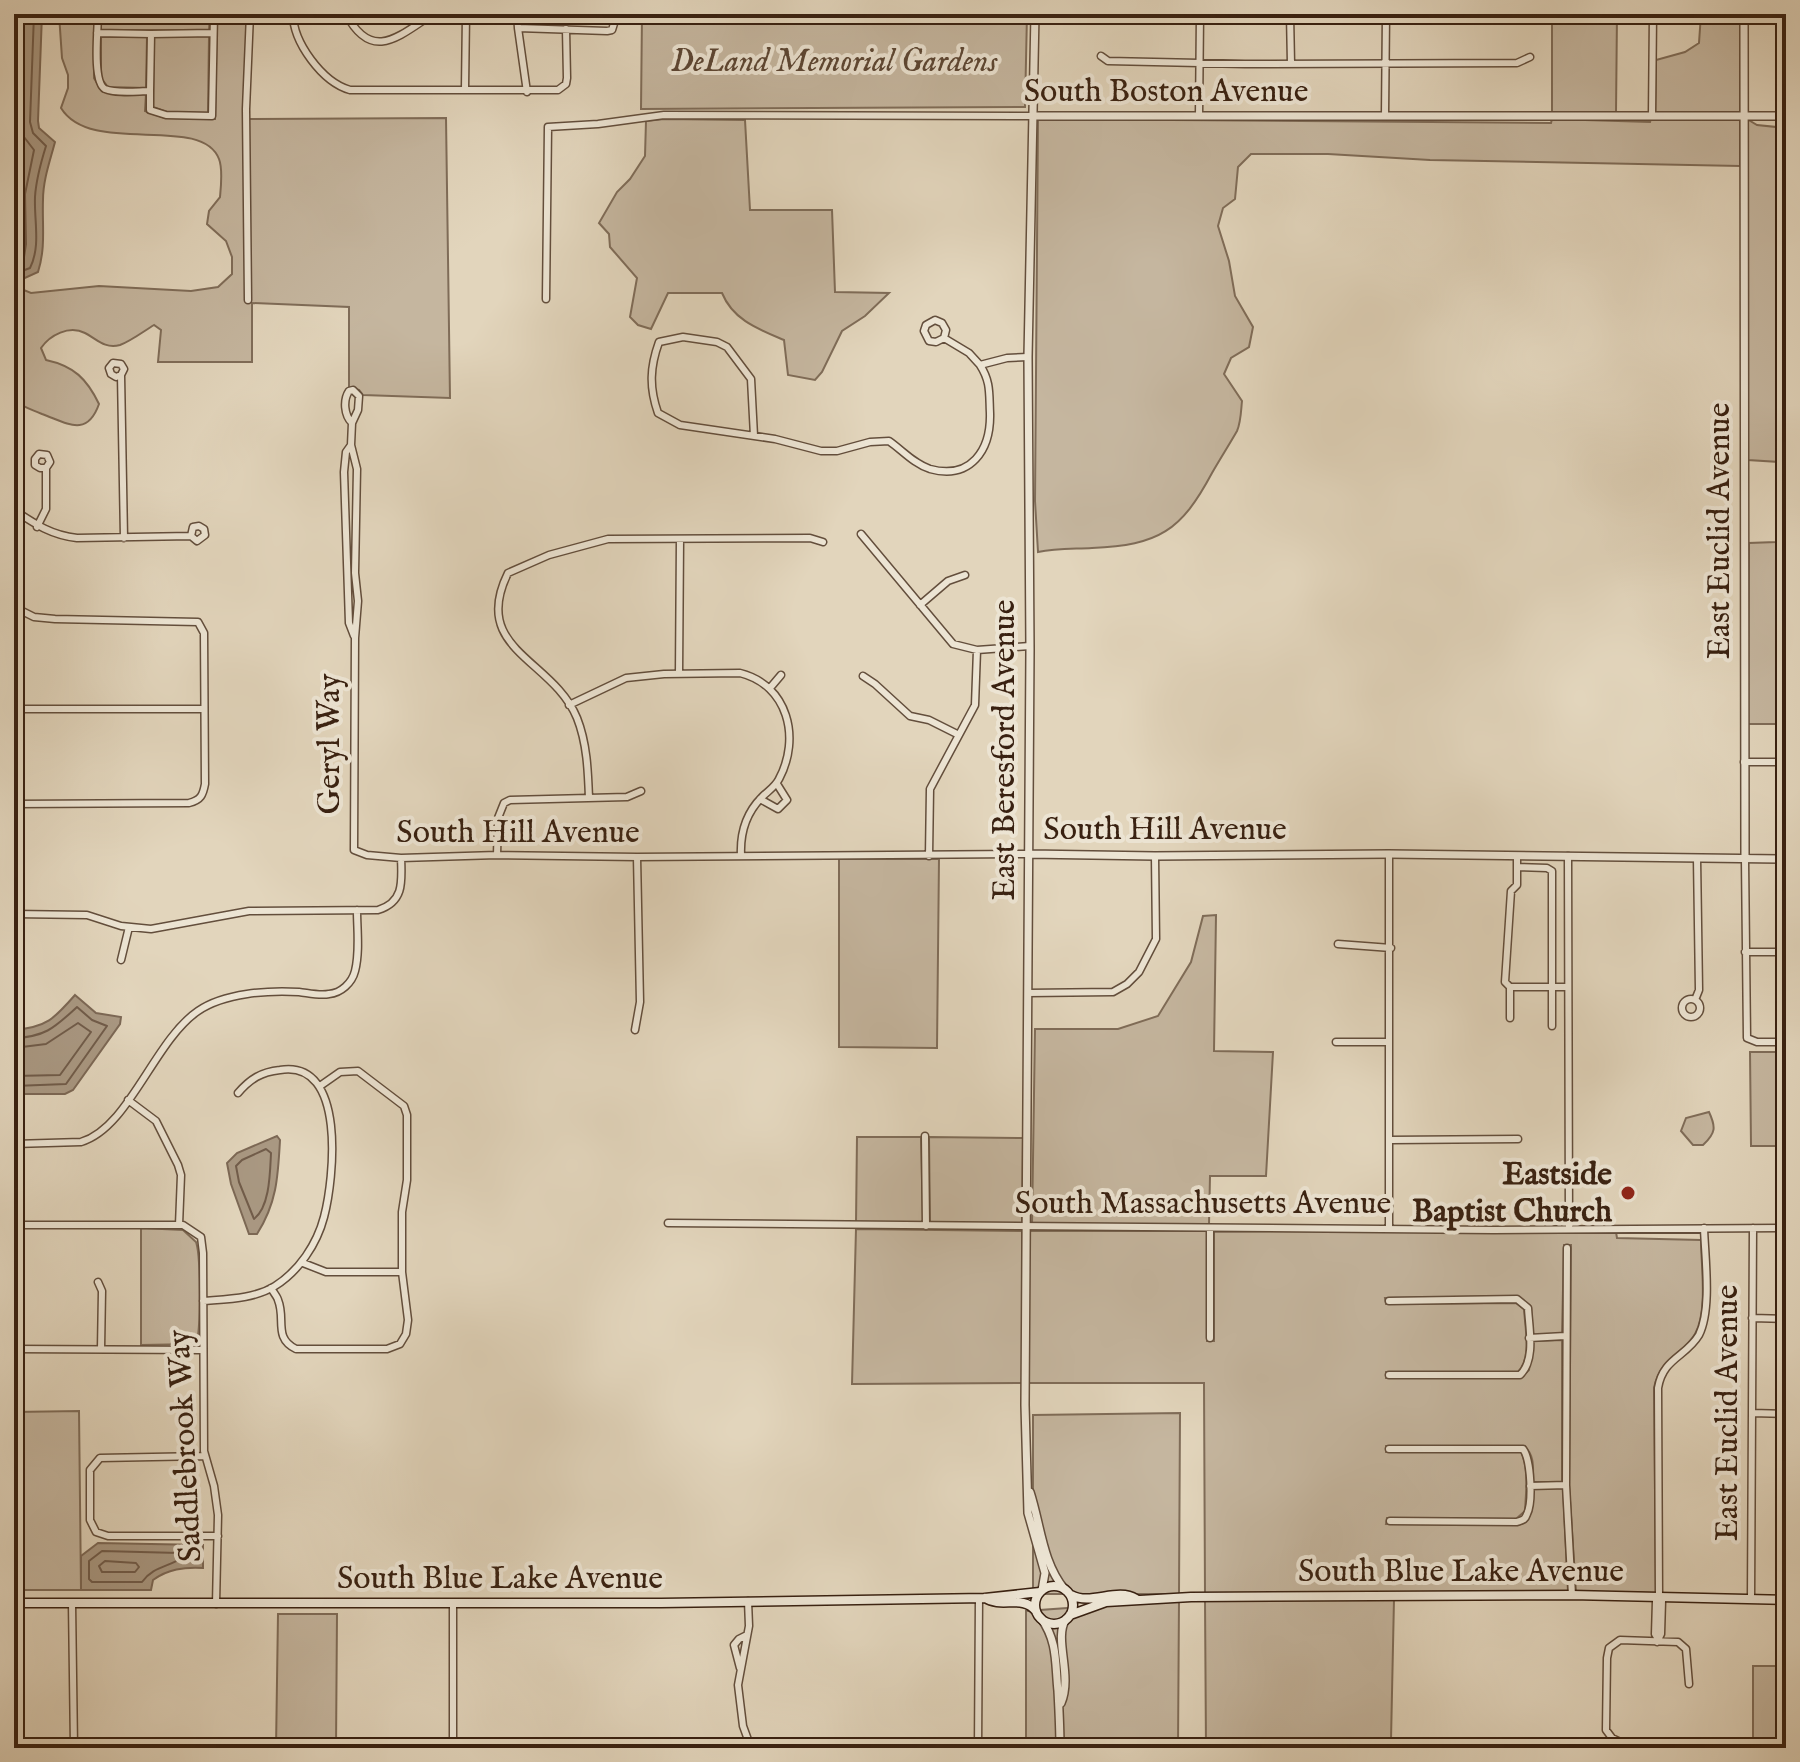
<svg xmlns="http://www.w3.org/2000/svg" width="1800" height="1762" font-family="'IM FELL English',serif">
<style>
.green{fill:#c5b69f;stroke:#7f6c58;stroke-width:2}
.water{fill:#a99882;stroke:#7c6855;stroke-width:2}
.lines{fill:none;stroke-linecap:round;stroke-linejoin:round}
.shore{stroke:#715c4a;stroke-width:2}
.minor-casing{stroke:#634e3c;stroke-width:9}
.tertiary-casing{stroke:#634e3c;stroke-width:10}
.secondary-casing{stroke:#392111;stroke-width:11}
.minor{stroke:#ece4d3;stroke-width:6}
.tertiary{stroke:#ece4d3;stroke-width:7}
.secondary{stroke:#ece4d3;stroke-width:8}
.poi-dot{fill:#8f2418;stroke:#ece4d3;stroke-width:3}
.labels{text-anchor:middle;dominant-baseline:central;stroke-width:8;stroke-linejoin:round;paint-order:stroke}
.park-label{font-size:32px;font-style:italic;fill:#5c4634;stroke:#ece4d3}
.street-label{font-size:32px;fill:#392111;stroke:#ece4d3}
.poi-label{font-size:32px;font-weight:bold;fill:#392111;stroke:#ece4d3;text-anchor:end}
</style>
<rect width="100%" height="100%" fill="#e2d5bc"/>
<filter id="stains"><feTurbulence type="fractalNoise" baseFrequency=".0025" numOctaves="4"/><feColorMatrix values="0 0 0 0 .2 0 0 0 0 .09 0 0 0 0 .02 0 0 0 .5 -.17"/></filter>
<radialGradient id="worn" r=".72"><stop offset=".6" stop-color="#630" stop-opacity="0"/><stop offset="1" stop-color="#630" stop-opacity=".3"/></radialGradient>
<path class="green" d="M59 14H94V78C104 99 126 94 146 94L145 111 165 118 215 119 217 14H249V119L446 118 450 398 363 395 359 390 349 388V307L252 303V362H158L161 330 154 325C144 331 131 341 120 345 104 349 97 339 85 333 69 325 50 335 41 348L46 360C74 366 87 379 99 404 87 438 67 423 42 414 31 409 24 408 14 400V286L31 293 99 286 191 291 218 287 232 274V257L226 241 207 224 209 211 220 197C221 186 223 169 219 159 201 113 91 157 61 108L68 88V75L62 58Z
M101 14H210L209 30H101Z
M642 14H1027L1025 107 641 109Z
M1552 14H1617L1616 113H1552Z
M1701 14H1740V113H1655L1656 60 1685 52 1699 43Z
M209 36 208 113 167 112 153 107 154 37Z
M101 37H147L146 88 108 87 101 78Z
M664 119 745 120 750 210H832L835 292 889 293 865 316 842 331 822 372 815 380 788 375 784 340C758 329 733 320 722 293H668L651 329 638 325 630 317 637 278 610 247 609 234 599 223 617 192 630 179 645 156 646 121Z
M1038 119 1551 123 1552 119 1650 122 1651 119H1740V166L1430 160 1328 154H1251L1238 167 1235 199 1223 208 1218 226 1229 261 1235 296 1253 327 1249 347 1231 358 1224 374 1242 401C1241 410 1241 422 1237 431 1229 445 1220 459 1212 473 1181 531 1159 545 1092 548 1073 549 1056 548 1038 552L1035 501Z
M1747 119 1757 125 1786 128V724H1748L1749 543 1776 542 1779 462 1748 460Z
M839 859H939L937 1048 839 1047Z
M1216 915 1214 1051 1273 1052 1266 1176H1210L1209 1225 1032 1224 1035 1029H1118L1158 1016 1191 962 1203 916Z
M1750 1052H1786V1146H1751Z
M1709 1112C1716 1127 1716 1133 1703 1145H1693L1681 1131 1686 1118Z
M857 1137H921L923 1223H856Z
M929 1137 1023 1138 1022 1224 930 1223Z
M141 1228 183 1230 196 1242C201 1256 201 1333 196 1344L141 1345Z
M856 1229 1022 1231V1383L852 1384Z
M1029 1231H1207V1341H1214V1231L1616 1232 1617 1238 1701 1240C1701 1266 1708 1311 1695 1334 1682 1356 1660 1357 1654 1388L1656 1593 1576 1592 1569 1485 1571 1245H1564L1562 1334 1533 1335 1531 1307 1517 1296 1385 1298 1386 1304 1516 1303 1524 1309C1525 1328 1532 1358 1518 1372H1386V1378H1520L1529 1370 1533 1341 1562 1340V1482H1533C1533 1469 1535 1455 1524 1446H1386V1452L1521 1451C1529 1470 1526 1491 1525 1511L1516 1519 1387 1518 1386 1524 1517 1525C1535 1518 1532 1506 1533 1489L1563 1488 1568 1592 1205 1594 1204 1383H1029Z
M79 1411 81 1590H14V1412Z
M1180 1413 1179 1594H1033V1415Z
M1394 1599 1391 1740 1574 1742V1748H1206L1205 1600Z
M1179 1600 1178 1748H1026V1611Z
M278 1614H337L336 1748H276Z
M1753 1666H1786V1748H1753Z"/>
<path class="water" d="M14 14H42L38 121 39 128 55 142C50 161 43 180 43 200 42 225 46 247 38 272L14 283Z
M75 995 96 1013 121 1017 120 1024 73 1090 65 1094H14V1030C47 1027 54 1019 75 995Z
M277 1136 280 1140C278 1176 277 1203 257 1234H249L231 1184 227 1163 237 1153Z
M98 1543 203 1545V1568C184 1567 168 1569 153 1580L151 1590H81V1556Z"/>
<g class="lines">
<path class="shore" d="M14 263 24 257 26 244 25 194 34 150 24 137 20 123 24 14
M14 274 30 268C41 246 34 221 35 197 36 180 41 162 46 146L33 133 30 122 34 14
M14 1038C46 1037 55 1027 77 1007L92 1020 107 1026 66 1084 14 1086
M14 1048 46 1044 78 1023 91 1032 60 1075 14 1076
M266 1149 271 1153C270 1172 270 1207 254 1219L239 1182 236 1166 242 1160Z
M102 1551 179 1553 183 1557C170 1567 153 1566 142 1582H92L89 1579V1561Z
M105 1561 136 1563 139 1567 135 1572H102L99 1566Z"/>
<g class="minor-casing">
<path id="minor" d="M293 14C293 42 322 82 350 90H558L566 84 567 78 566 29
M346 14C372 63 399 36 433 14
M517 14 518 28 607 31 612 30 617 14
M1290 14 1291 64
M518 28 527 92
M97 33 151 34 150 91C138 91 116 94 105 89 92 82 98 29 98 14
M151 34 213 33
M1101 56 1108 61 1245 64 1517 63 1530 57
M465 89 466 14
M150 91V110L166 115 212 116 214 14
M1199 116 1200 14
M1385 116 1386 14
M1652 116 1653 14
M546 299 548 127 598 124 664 115 1034 116
M248 300 246 109 250 14
M944 338 946 330 942 323 935 320 926 325 924 331 929 341 936 342 944 338 969 353 980 365 1007 358 1028 357
M121 375 116 377 111 374 109 368 113 363 121 364 124 369 121 375 124 538
M352 423C344 415 343 400 349 391L353 390 359 396 358 410 352 423 351 445 357 469 355 573 358 601 355 638 354 850 367 855 401 858 497 855 637 857 1029 854
M754 436 751 379 727 347 717 342 683 337 659 342C650 367 649 387 658 413L680 425 775 439 821 451H837L870 442 889 441C902 450 914 464 930 469 971 480 991 450 990 413 989 394 991 382 980 365
M351 445 346 452 344 472 349 623 354 636
M14 510C35 524 51 535 77 538L191 536 197 541 205 535 204 529 199 526 193 527 191 536
M37 527 46 509V468L50 462 47 455 39 454 35 459V465L40 468H46
M861 534 953 644 977 650 1030 646
M920 605 948 581 965 575
M14 607 34 617 55 619 198 622 204 633 205 784C203 795 201 800 189 803L14 804
M679 674 680 539
M863 676 875 684 910 716 929 720 959 735
M770 688 781 675
M569 705 626 678 664 674 740 673C788 685 801 738 779 779 775 787 768 791 762 797 746 813 740 832 741 855
M14 709H204
M1744 762H1786
M589 798C588 771 587 743 577 718 553 659 470 650 508 573L549 555 608 539 810 538 823 542
M760 799 778 809 787 800 777 784
M497 855 498 818 504 803 510 800 627 797 641 791
M929 856 930 789 975 705 977 650
M1568 856 1569 1228
M1745 859 1747 1038 1757 1042H1786
M1517 867 1547 868 1552 871V1026
M14 914 87 915 121 926 151 929 249 911 378 910C404 902 402 882 401 858
M1338 944 1391 948
M1745 952H1786
M121 960 129 927
M20 973V913
M1510 987H1568
M1028 993 1113 992 1127 984 1139 972 1156 939 1155 856
M1682 1008a9 9 0 1 1 18 0a9 9 0 1 1-18 0Z
M1695 1000 1699 990 1697 858
M1510 1018V987L1505 982 1511 891 1517 885V856
M635 1030 640 1002 637 857
M1336 1042H1389
M128 1100 156 1121 178 1165 181 1175 179 1225
M925 1136 926 1226
M1390 1140 1518 1139
M14 1144 81 1142C129 1128 154 1041 198 1011 224 993 269 990 299 992 308 993 320 996 329 994 341 993 352 983 355 971 360 952 357 929 357 910
M668 1223 1494 1230 1786 1228
M14 1225H183L201 1237 203 1253 204 1451 214 1486 218 1515 216 1604
M1389 1229V854
M1567 1248 1566 1485 1572 1595
M303 1263 326 1272H402
M98 1282 102 1291 101 1349
M271 1288C273 1292 277 1296 278 1300 286 1319 273 1338 296 1349H387L400 1344 406 1334 408 1320 402 1272V1212L407 1180V1115L404 1106 358 1071 340 1072 320 1086
M203 1301C227 1299 254 1299 275 1286 299 1271 317 1244 324 1217 334 1179 347 1059 280 1070 261 1072 250 1079 238 1093
M1752 1318 1786 1319
M1210 1338V1228
M1529 1338 1565 1336
M14 1349 203 1350
M1389 1375H1520C1536 1360 1529 1328 1528 1308L1517 1299 1389 1301
M1752 1413 1786 1414
M1389 1449H1523C1531 1460 1533 1502 1527 1514 1525 1520 1523 1520 1517 1522L1390 1521
M205 1456 100 1458 90 1470V1520L96 1532 108 1536H218
M1530 1486 1566 1485
M1751 1599 1753 1228
M748 1601 749 1626 738 1685 743 1726 751 1748
M72 1603 74 1748
M1658 1639 1655 1634 1656 1601 1659 1599
M1657 1642 1661 1634 1662 1601 1659 1597 1658 1388C1663 1358 1686 1357 1699 1335 1712 1309 1705 1258 1704 1228
M740 1668 734 1645 739 1639 747 1635
M453 1748V1603
M978 1748 979 1598
M1633 1748 1612 1738 1606 1730 1607 1658 1609 1648 1620 1640 1678 1642 1686 1649 1689 1684"/>
</g>
<g class="tertiary-casing">
<path id="tertiary" d="M1035 14 1028 357 1030 650 1025 1405 1028 1513 1045 1573 1042 1590
M1744 14 1745 859
M1034 116H1786
M1029 854 1155 856 1389 854 1786 859
M1030 1492C1041 1526 1042 1562 1065 1590
M1041 1618C1058 1642 1055 1663 1058 1691 1059 1710 1060 1728 1060 1748
M1061 1703C1073 1675 1053 1638 1066 1619"/>
</g>
<g class="secondary-casing">
<path id="secondary" d="M1035 1605a19 19 0 1 1 38 0a19 19 0 1 1-38 0Z
M1071 1595C1091 1606 1117 1587 1136 1599
M985 1598C1002 1609 1022 1594 1036 1611
M14 1603H661L985 1598 1040 1592
M1070 1615 1106 1602 1191 1597 1572 1595 1786 1600"/>
</g>
<use href="#minor" class="minor"/>
<use href="#tertiary" class="tertiary"/>
<use href="#secondary" class="secondary"/>
</g>
<circle class="poi-dot" cx="1628" cy="1193" r="8"/>
<g class="labels">
<g class="park-label">
<text x="834" y="62">DeLand Memorial Gardens</text>
</g>
<g class="street-label">
<text x="1166" y="92">South Boston Avenue</text>
<text transform="translate(1720 531) rotate(-90)">East Euclid Avenue</text>
<text transform="translate(330 744) rotate(-90)">Geryl Way</text>
<text transform="translate(1005 750) rotate(-90)">East Beresford Avenue</text>
<text x="1165" y="830">South Hill Avenue</text>
<text x="518" y="833">South Hill Avenue</text>
<text x="1203" y="1204">South Massachusetts Avenue</text>
<text transform="translate(1728 1413) rotate(-90)">East Euclid Avenue</text>
<text transform="translate(186 1446) rotate(-93)">Saddlebrook Way</text>
<text x="1461" y="1572">South Blue Lake Avenue</text>
<text x="500" y="1579">South Blue Lake Avenue</text>
</g>
<g class="poi-label">
<text x="1612" y="1175">Eastside<tspan x="1612" dy="37">Baptist Church</tspan></text>
</g>
</g>
<rect width="1800" height="1762" fill="none" stroke="#e2d5bc" stroke-width="48"/>
<rect x="16" y="16" width="1768" height="1730" fill="none" stroke="#392111" stroke-width="4"/>
<rect x="24" y="24" width="1752" height="1714" fill="none" stroke="#392111" stroke-width="2"/>
<rect width="100%" height="100%" filter="url(#stains)"/>
<rect width="100%" height="100%" fill="url(#worn)"/>
</svg>
